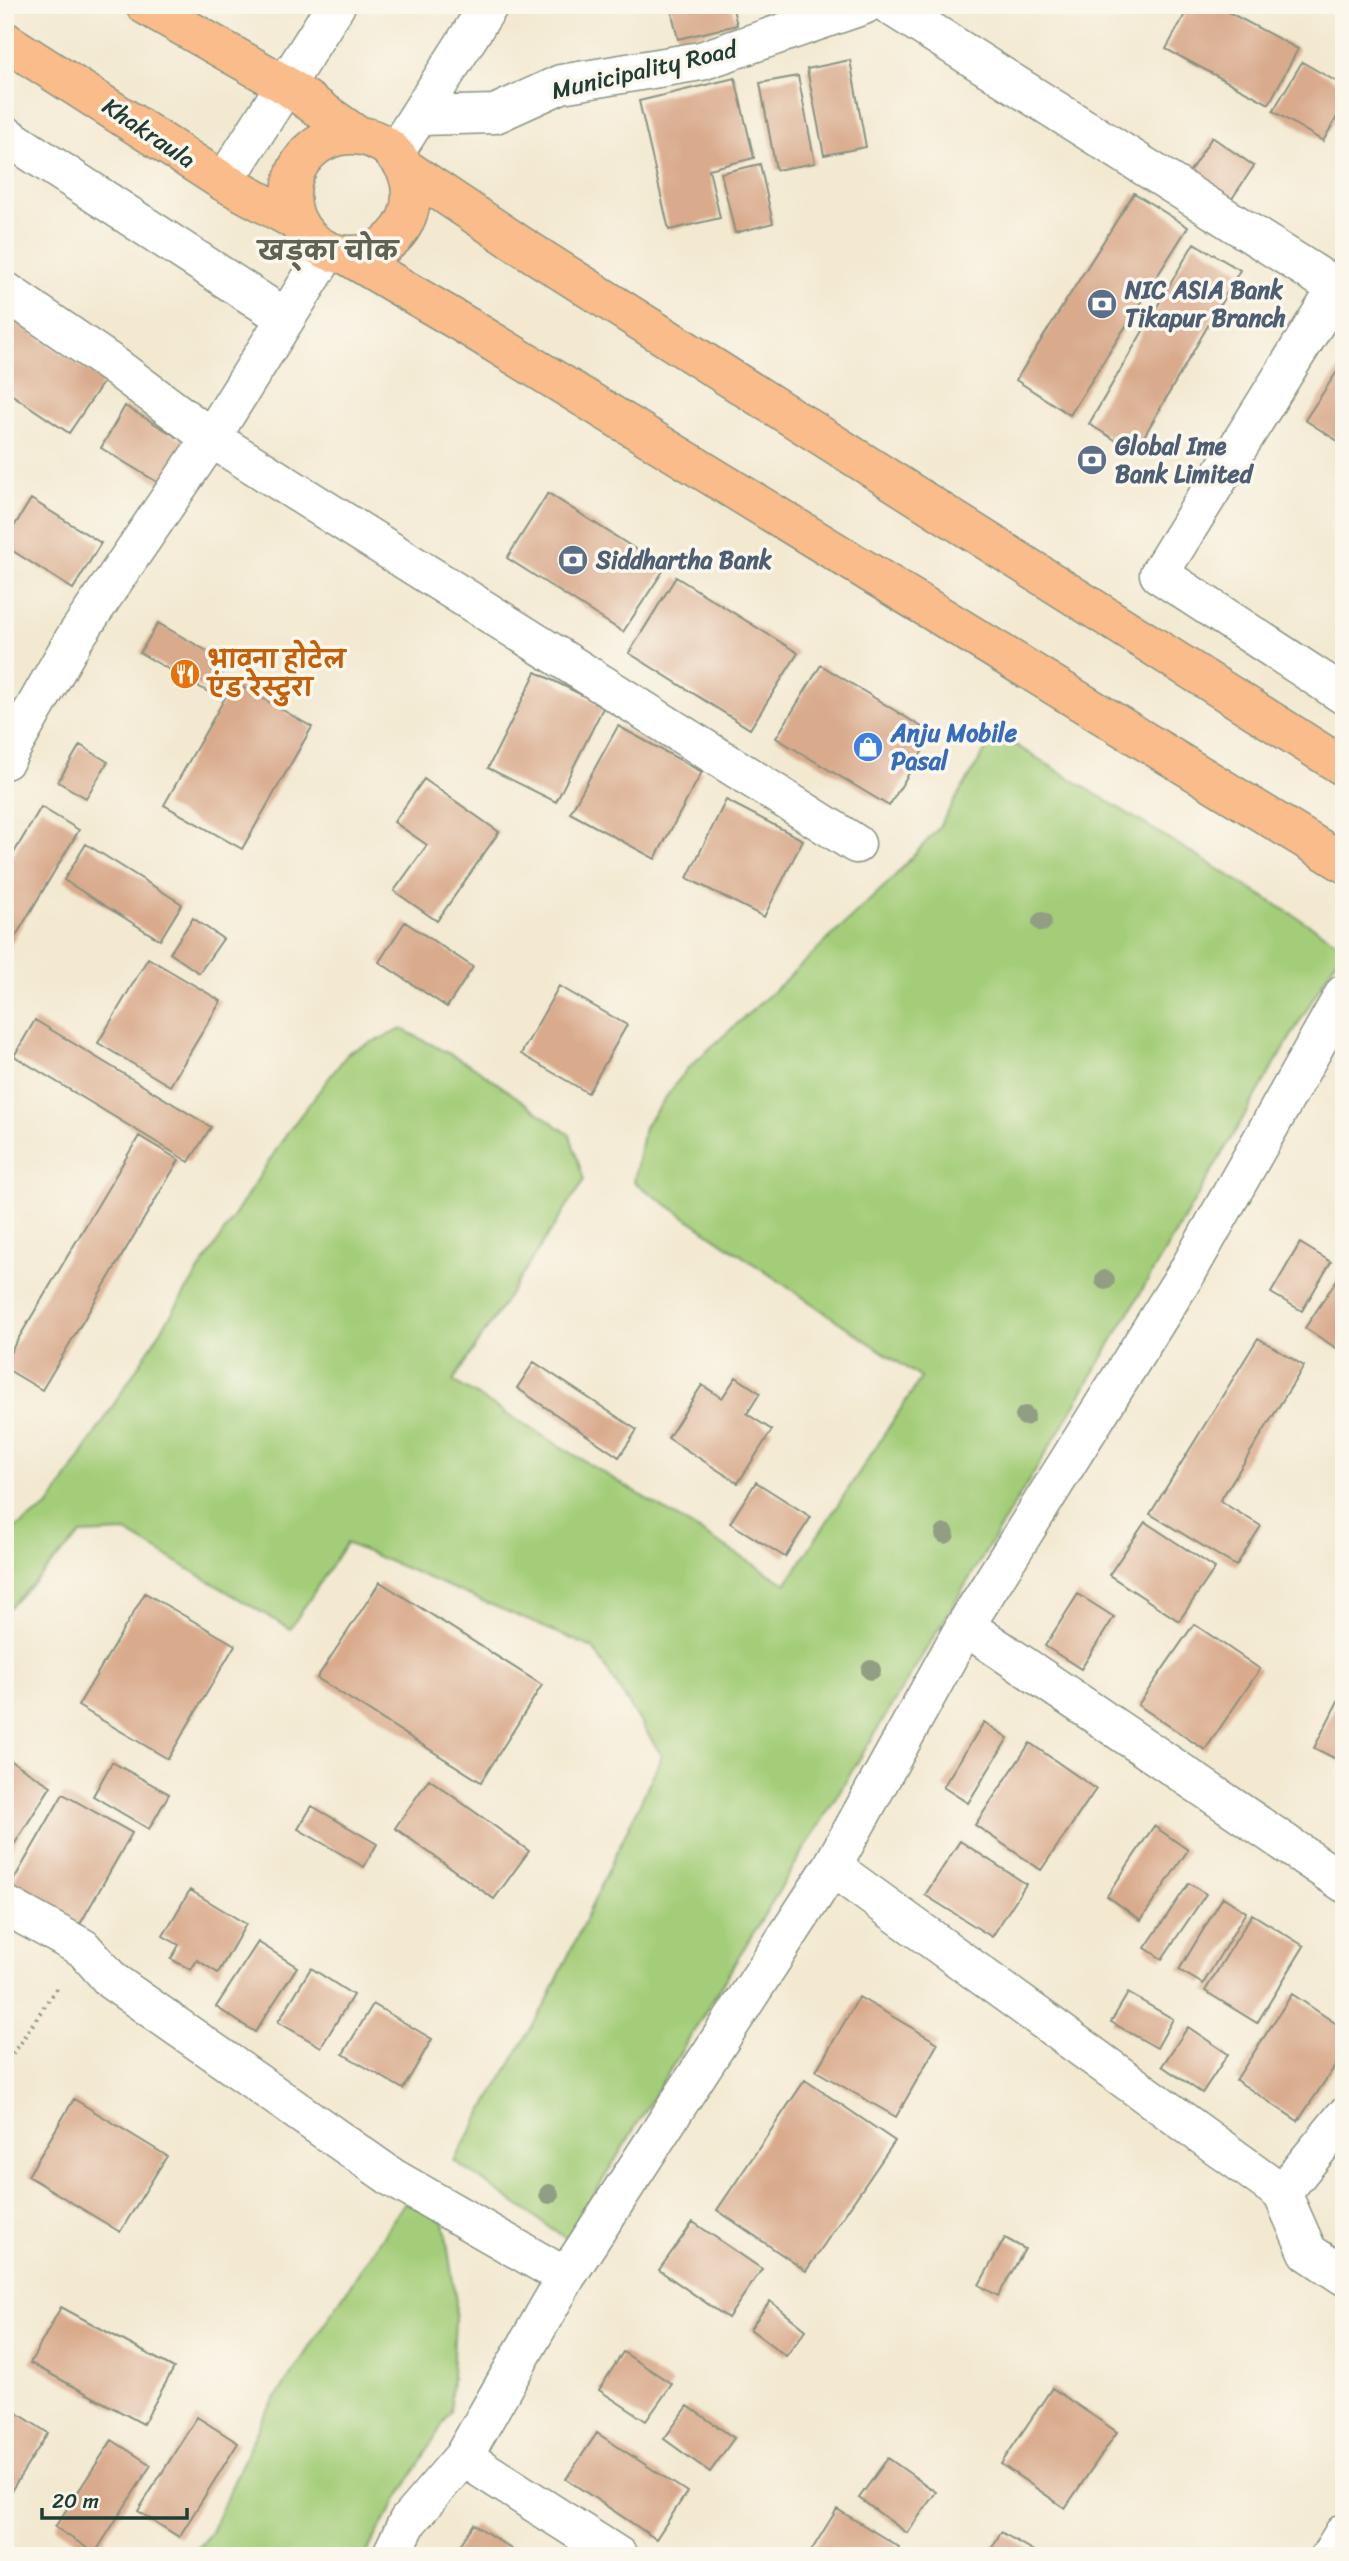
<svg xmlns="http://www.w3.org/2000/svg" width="1349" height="2561" font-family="Sriracha,'Playpen Sans Deva',sans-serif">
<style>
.green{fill:#a4cd79;stroke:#628556;stroke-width:2}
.building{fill:#d9aa8c}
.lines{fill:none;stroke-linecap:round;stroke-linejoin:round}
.minor-casing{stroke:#899382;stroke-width:41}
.major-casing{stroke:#899382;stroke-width:41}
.path{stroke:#899382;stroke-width:4.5;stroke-dasharray:2 5;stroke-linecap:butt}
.minor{stroke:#fff;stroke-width:38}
.major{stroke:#f9bc8a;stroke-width:38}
.tree{fill:#919e84}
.labels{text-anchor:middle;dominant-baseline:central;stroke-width:7;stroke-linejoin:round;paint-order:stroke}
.street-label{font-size:24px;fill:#1f3d34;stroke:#fbf7ec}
.service-label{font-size:24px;font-weight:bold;fill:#4e5e75;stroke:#fbf7ec;text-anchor:start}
.food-label{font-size:24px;font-weight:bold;fill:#c56008;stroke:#fbf7ec;text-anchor:start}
.shop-label{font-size:24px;font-weight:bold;fill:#366cbe;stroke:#fbf7ec;text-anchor:start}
.neighbourhood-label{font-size:26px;font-weight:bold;fill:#606353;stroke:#fbf7ec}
</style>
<rect width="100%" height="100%" fill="#fbf7ec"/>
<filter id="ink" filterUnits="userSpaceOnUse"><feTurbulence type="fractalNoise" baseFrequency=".0143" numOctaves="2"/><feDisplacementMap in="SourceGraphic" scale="14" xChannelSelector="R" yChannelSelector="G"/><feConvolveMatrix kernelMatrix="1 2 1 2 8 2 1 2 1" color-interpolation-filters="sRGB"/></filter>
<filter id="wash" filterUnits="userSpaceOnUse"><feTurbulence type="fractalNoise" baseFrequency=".00686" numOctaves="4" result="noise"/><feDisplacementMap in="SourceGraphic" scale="28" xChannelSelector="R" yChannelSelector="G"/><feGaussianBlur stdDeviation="1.57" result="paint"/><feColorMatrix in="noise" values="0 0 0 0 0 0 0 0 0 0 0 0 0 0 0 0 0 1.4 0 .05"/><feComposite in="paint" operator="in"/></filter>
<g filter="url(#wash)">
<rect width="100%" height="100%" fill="#f3e9d1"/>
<path class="green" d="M996 733 1344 946 1070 1413 567 2239 454 2161 546 2003 662 1756 593 1648 346 1543 290 1629 126 1532 81 1534 5 1612V1535L49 1506 287 1133 349 1052 402 1029 473 1066 570 1135 584 1180 453 1381 786 1584 921 1378 634 1182 644 1127 687 1069 779 986 891 880 937 830Z
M405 2202 444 2222 456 2302 450 2412 364 2556H191L211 2532 262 2419Z"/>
<g id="blocks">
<path class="building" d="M670 5H732L737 25 678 39Z
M1190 5H1215L1298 49 1269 104 1166 49Z
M850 60 866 147 824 155 807 69Z
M1302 62 1344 86V105L1323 141 1273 111Z
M798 76 815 163 776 170 760 83Z
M735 78 754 158 709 169 720 218 669 230 639 101Z
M1212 137 1254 166 1225 209 1183 182Z
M760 164 773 223 735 233 721 173Z
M1134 193 1188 227 1070 415 1016 380Z
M1194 243 1240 270 1135 452 1089 424Z
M5 315 104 381 69 433 5 390Z
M1344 361V445L1305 420Z
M125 406 192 446 167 488 101 448Z
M548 493 665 568 623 632 507 558Z
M31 499 101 543 73 589 5 546V541Z
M676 577 798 653 750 729 629 653Z
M158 623 228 663 210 693 140 653Z
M821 665 933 734 889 806 776 738Z
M536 672 604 706 556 802 488 768Z
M234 682 312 727 242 849 164 805Z
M618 726 702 772 655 859 570 813Z
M80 745 108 762 86 798 58 782Z
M424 779 499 832 437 921 394 891 427 845 394 822Z
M726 800 803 840 764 917 687 878Z
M41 807 79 830 5 954V868Z
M86 844 182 904 160 940 64 880Z
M193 918 223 939 199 973 170 953Z
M405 922 473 967 447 1007 379 962Z
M148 958 221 1001 170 1086 98 1043Z
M559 986 627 1025 588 1093 521 1054Z
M35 1020 211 1127 189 1162 14 1056Z
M139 1136 179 1160 42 1390 5 1368V1361Z
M1300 1243 1331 1262 1302 1311 1271 1293Z
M1344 1269V1353L1305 1328Z
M1258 1338 1304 1366 1220 1501 1261 1526 1236 1566 1150 1514Z
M534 1362 637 1430 619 1457 517 1388Z
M736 1377 760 1393 747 1414 772 1430 738 1483 668 1438 702 1385 722 1398Z
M756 1482 811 1517 785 1557 730 1523Z
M1145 1522 1215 1568 1179 1621 1109 1575Z
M380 1582 542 1685 481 1782 317 1678Z
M145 1593 235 1645 168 1759 78 1706Z
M1078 1594 1114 1617 1081 1669 1045 1646Z
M1194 1624 1260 1669 1205 1750 1138 1705Z
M1341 1695 1344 1696V1763L1314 1748Z
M984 1722 1008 1738 968 1803 943 1787Z
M1030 1743 1096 1789 1041 1870 975 1825Z
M5 1757 51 1786 5 1859Z
M112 1762 169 1794 149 1829 93 1796Z
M429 1779 529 1851 494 1899 395 1828Z
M63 1794 132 1833 71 1940 5 1895Z
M312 1806 377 1844 364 1867 298 1829Z
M1154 1826 1188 1850 1141 1920 1107 1896Z
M960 1841 1026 1884 992 1937 925 1895Z
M1189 1883 1206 1894 1162 1959 1145 1948Z
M190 1890 246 1924 218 1973 197 1960 191 1970 171 1959 179 1945 163 1936Z
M1223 1897 1246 1912 1203 1984 1179 1970Z
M1252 1914 1304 1946 1257 2023 1205 1991Z
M258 1942 297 1967 255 2032 216 2007Z
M311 1968 353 1995 321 2047 278 2022Z
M1128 1993 1173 2019 1157 2048 1111 2022Z
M1292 1994 1344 2029V2053L1298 2121 1236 2080Z
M859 1997 938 2043 896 2117 816 2071Z
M373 2004 432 2039 403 2089 343 2054Z
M1188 2027 1228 2054 1202 2093 1162 2066Z
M805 2080 895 2141 806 2271 717 2210Z
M74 2099 167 2156 120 2232 28 2176Z
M693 2222 762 2269 728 2318 659 2270Z
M1005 2238 1025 2249 998 2296 979 2285Z
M770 2301 806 2330 786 2356 750 2329Z
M61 2307 174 2368 143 2424 30 2363Z
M623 2352 672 2384 646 2421 599 2390Z
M1052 2388 1117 2432 1065 2508 1001 2464Z
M5 2405 48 2433 11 2491 5 2488Z
M688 2406 734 2438 710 2472 664 2439Z
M197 2417 238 2443 179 2537 138 2511Z
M597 2433 687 2492 656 2539 566 2479Z
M112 2440 151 2465 95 2553 55 2527Z
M888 2458 936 2492 907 2533 859 2498Z
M837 2509 899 2547 893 2556H808Z
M474 2524 517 2553 515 2556H453Z
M1001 2532 1037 2553 1035 2556H987Z"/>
</g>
</g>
<g filter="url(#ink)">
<use href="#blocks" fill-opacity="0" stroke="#899382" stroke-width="2"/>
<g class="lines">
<g class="minor-casing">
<path id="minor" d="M889 5 1337 288
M421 116 495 114 561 84 701 61 864 5
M5 135 286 318
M394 154 489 5
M224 182 336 5
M328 251 211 438 856 844
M1344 277 1159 574 1344 695
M5 291 113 365 211 438 74 639 5 760
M965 1626 1344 1883
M832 1867 1282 2193 1308 2252 1344 2276
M5 1905 83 1948 112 1981 393 2178 566 2277
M1282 2193 1344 2117
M463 2457 618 2556
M391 2556 408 2521 463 2457 566 2277 832 1867 965 1626 1189 1269 1344 994
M1330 2556 1344 2533"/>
</g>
<g class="major-casing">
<path id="major" d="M145 5 287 86 355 134
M5 41 224 182 296 221
M291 195a60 60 0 1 1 120 0a60 60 0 1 1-120 0Z
M405 168 520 245 1344 767
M346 255 470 328 1344 863"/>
</g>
<path class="path" d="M5 2066 58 1986"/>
<use href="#minor" class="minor"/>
<use href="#major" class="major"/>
</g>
<g class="tree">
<circle cx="1042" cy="922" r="10"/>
<circle cx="1105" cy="1280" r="10"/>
<circle cx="1025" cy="1416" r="10"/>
<circle cx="945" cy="1534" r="10"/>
<circle cx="871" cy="1670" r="10"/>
<circle cx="549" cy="2194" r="10"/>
</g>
</g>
<defs>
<g id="bank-disc" transform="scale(1.575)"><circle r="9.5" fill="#5c6f8a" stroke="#fbf7ec"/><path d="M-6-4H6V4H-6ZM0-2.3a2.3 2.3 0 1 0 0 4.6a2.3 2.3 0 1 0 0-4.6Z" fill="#fff"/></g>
<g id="restaurant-disc" transform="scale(1.575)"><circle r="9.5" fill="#e8710a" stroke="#fbf7ec"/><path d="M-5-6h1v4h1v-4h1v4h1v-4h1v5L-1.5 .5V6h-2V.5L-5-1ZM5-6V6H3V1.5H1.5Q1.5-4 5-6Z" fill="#fff"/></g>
<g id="shop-disc" transform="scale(1.575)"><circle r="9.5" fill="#3f7fe0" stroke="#fbf7ec"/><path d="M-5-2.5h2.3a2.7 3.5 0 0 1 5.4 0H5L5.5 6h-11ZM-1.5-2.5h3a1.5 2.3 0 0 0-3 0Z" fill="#fff"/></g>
</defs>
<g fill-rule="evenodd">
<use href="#bank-disc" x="1102" y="304"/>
<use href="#bank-disc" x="1092" y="460"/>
<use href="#bank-disc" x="573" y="560"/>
<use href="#restaurant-disc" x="185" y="674"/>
<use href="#shop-disc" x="868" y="747"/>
</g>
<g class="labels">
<g class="street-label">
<text transform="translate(644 70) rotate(-13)">Municipality Road</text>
<text transform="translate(149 133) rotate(34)">Khakraula</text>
</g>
<g class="service-label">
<text x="1125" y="290">NIC ASIA Bank<tspan x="1125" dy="28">Tikapur Branch</tspan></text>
<text x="1115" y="446">Global Ime<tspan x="1115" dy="28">Bank Limited</tspan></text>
<text x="596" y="560">Siddhartha Bank</text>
</g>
<g class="food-label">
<text x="208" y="660">भावना होटेल<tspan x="208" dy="28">एंड रेस्टुरा</tspan></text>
</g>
<g class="shop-label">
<text x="891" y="733">Anju Mobile<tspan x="891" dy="28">Pasal</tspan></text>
</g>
<g class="neighbourhood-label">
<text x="328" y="251">खड्का चोक</text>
</g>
</g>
<rect width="1349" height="2561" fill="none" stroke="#fbf7ec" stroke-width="28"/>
<path d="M42 2508v10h145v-10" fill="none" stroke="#1f3d34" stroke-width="3.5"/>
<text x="52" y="2508" font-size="21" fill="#1f3d34" stroke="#fbf7ec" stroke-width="5" paint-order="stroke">20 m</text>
</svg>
